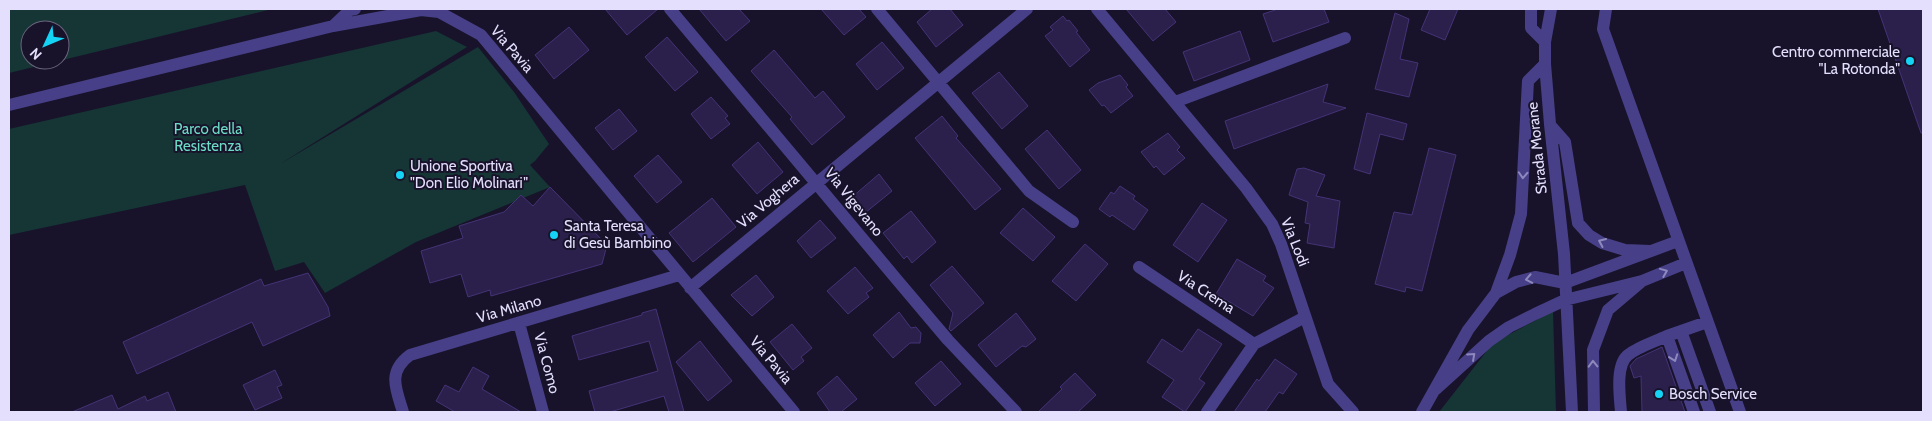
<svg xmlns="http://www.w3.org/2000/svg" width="1932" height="421" font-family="Cabin,sans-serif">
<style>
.green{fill:#163535;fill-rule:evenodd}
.building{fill:#2b204c;stroke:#443376}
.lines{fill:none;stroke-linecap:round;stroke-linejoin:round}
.minor{stroke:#474088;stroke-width:12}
.oneway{stroke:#8e88bd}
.poi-dot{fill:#15d3f4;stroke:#18132b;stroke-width:2}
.labels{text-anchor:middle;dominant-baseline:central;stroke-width:4;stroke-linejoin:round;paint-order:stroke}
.street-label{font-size:15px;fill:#e4dffd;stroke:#18132b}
.poi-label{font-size:15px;fill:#e4dffd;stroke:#18132b;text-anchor:start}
.park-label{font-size:15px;fill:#6cdcc5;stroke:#18132b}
</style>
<rect width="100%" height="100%" fill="#18132b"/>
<path class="green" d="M9 9H272L9 73ZM30 30H60V60H30Z
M436 31 467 47 280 164 478 47 514 92 549 144 535 161 530 165 550 187 416 242 325 293 304 262 275 271 245 185 9 235V129Z
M1553 311 1556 412H1439L1493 343Z"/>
<path class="building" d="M605 9H658L627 35Z
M699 9H739L750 21 726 41Z
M821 9H859L866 17 844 35Z
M932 9H950L963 25 936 47 917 22Z
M1126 9H1165L1176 22 1153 41Z
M1278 9H1324L1329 22 1273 42 1263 14Z
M1430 9H1458L1445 40 1421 30Z
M1878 9H1923V133H1921Z
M1395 13 1409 19 1400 59 1418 63 1409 97 1375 89Z
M1063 16 1067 21 1069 20 1078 31 1076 32 1090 50 1070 67 1045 36 1053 30 1050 27Z
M569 27 589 50 554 79 535 55Z
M1240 31 1250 60 1194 81 1183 52Z
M667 37 698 72 675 91 645 57Z
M882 42 904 68 877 90 856 64Z
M774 50 815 98 823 91 845 117 812 145 790 119 792 117 751 71Z
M999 72 1028 106 1002 129 972 93Z
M1120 75 1128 85 1126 87 1133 96 1111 113 1104 105 1102 106 1089 90 1098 83Z
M1328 84 1323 102 1346 108 1234 149 1225 121Z
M711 97 728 116 725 118 730 124 711 139 691 114Z
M619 109 637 131 613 150 595 128Z
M1367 113 1407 124 1403 140 1380 134 1370 174 1354 169Z
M942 116 958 136 956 138 1001 189 975 210 915 138Z
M1047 130 1081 170 1059 189 1025 149Z
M1168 133 1180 147 1177 150 1185 158 1164 175 1156 166 1154 168 1141 152Z
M758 142 783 172 757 194 732 165Z
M1429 148 1456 155 1422 291 1406 287 1405 292 1375 284 1394 212 1412 215Z
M658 155 682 182 657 203 634 176Z
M1304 168 1325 175 1316 196 1340 201 1334 248 1307 243 1310 224 1305 223 1308 202 1289 195 1297 169Z
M879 174 892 191 865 213 851 198Z
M1120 186 1135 196 1133 199 1148 210 1134 230 1112 215 1110 217 1099 209 1111 192 1114 194Z
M550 187 607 245 602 264 491 296 490 290 468 297 461 274 430 283 421 251 463 238 459 226 504 212 521 195 533 206Z
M712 198 736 227 693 262 669 233Z
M1202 203 1227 220 1198 262 1173 245Z
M1023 208 1055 237 1033 261 1000 233Z
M911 211 936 242 912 263 907 256 904 259 883 233Z
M820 220 836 238 811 258 797 241Z
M1085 244 1108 264 1076 301 1052 281Z
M1237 259 1266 276 1263 281 1274 288 1253 316 1216 294Z
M952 266 984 303 951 331 949 329 953 313 930 285Z
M855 267 873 288 866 293 869 297 848 314 827 291Z
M308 273 328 307 330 316 263 346 252 322 137 374 123 342 261 279 264 286Z
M756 275 774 297 752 316 731 295Z
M656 309 684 412H669L664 396 610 412H595L589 391 658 371 649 341 579 360 572 336 642 315V313Z
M899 312 911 328 916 327 921 333 920 343H910L893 358 873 335Z
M1016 313 1036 339 1026 347 1022 346 996 367 978 345Z
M792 324 812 348 801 357 804 361 793 370 770 342Z
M1198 329 1222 344 1199 379 1205 383 1185 412 1162 397 1174 380 1147 362 1162 339 1182 352Z
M700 341 732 381 708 401 676 362Z
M1662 347 1685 412H1642L1641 376 1634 378 1630 366 1636 359Z
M1275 359 1297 374 1283 394 1279 392 1265 412H1234L1257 379 1259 381Z
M941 361 961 384 935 406 915 383Z
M473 367 489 376 482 389 521 412H455L436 401 445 385 459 392Z
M275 370 282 385 277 387 282 398 255 410 243 385Z
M1075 373 1096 395 1078 412H1038L1062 389 1060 387Z
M837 376 857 399 841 412H830L817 393Z
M168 392 176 412H72L112 395 118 409 145 396 147 401Z"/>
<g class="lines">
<path class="minor" d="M670 9 898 281 948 340 1016 412
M877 9 1029 191 1073 222
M1097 9 1246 188 1272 224 1281 244 1328 384 1353 412
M1531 9V28L1545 42
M1551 9 1545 42V64L1550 124 1564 254 1572 412
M1606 9 1603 29 1740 412
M333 26 350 10 355 9
M1175 102 1345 38
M9 105 333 26 421 10 439 12 481 35 794 412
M1550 125 1565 142 1578 223 1589 235 1602 243 1625 250 1650 251
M1139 267 1254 344
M1565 283 1678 241
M690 288 1027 9
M1496 293 1510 255 1521 214 1528 81 1545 64
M519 323 543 412
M1681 331 1710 412
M1436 389 1489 341 1509 327 1535 314 1565 300 1642 281 1686 263
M403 412C396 389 387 372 410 355L679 275
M1207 412 1254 344 1305 317
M1422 412 1468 330 1496 293 1516 282 1535 277 1565 283
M1594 412 1593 350 1608 310 1641 282
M1621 412C1620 398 1615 365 1628 355 1638 347 1654 342 1667 336
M1694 412 1667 336 1707 322"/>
</g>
<defs><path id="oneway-chevron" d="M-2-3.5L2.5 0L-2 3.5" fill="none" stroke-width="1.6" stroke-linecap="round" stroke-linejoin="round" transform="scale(1.25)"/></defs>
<g class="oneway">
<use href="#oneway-chevron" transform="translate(1523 175) rotate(93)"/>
<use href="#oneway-chevron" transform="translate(1602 242) rotate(-156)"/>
<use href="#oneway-chevron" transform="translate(1664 272) rotate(-22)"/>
<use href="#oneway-chevron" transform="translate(1529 279) rotate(169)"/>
<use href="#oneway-chevron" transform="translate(1472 356) rotate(-42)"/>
<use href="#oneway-chevron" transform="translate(1674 358) rotate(70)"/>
<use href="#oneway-chevron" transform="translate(1593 364) rotate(-91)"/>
</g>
<g class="poi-dot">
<circle cx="1910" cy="61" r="5"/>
<circle cx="400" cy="175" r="5"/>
<circle cx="554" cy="235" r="5"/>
<circle cx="1659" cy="394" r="5"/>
</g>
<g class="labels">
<g class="street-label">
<text transform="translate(512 49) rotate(49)">Via Pavia</text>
<text transform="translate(1537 148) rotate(-96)">Strada Morane</text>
<text transform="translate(768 201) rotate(-40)">Via Voghera</text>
<text transform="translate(854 202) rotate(51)">Via Vigevano</text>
<text transform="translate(1295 242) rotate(68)">Via Lodi</text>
<text transform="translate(1206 292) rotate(33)">Via Crema</text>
<text transform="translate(509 309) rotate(-16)">Via Milano</text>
<text transform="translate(771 360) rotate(50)">Via Pavia</text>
<text transform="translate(547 363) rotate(75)">Via Como</text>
</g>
<g class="poi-label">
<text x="1900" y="52" text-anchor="end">Centro commerciale<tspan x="1900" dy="17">"La Rotonda"</tspan></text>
<text x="410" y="166">Unione Sportiva<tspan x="410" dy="17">"Don Elio Molinari"</tspan></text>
<text x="564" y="226">Santa Teresa<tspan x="564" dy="17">di Gesù Bambino</tspan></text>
<text x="1669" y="394">Bosch Service</text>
</g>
<g class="park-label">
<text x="208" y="129">Parco della<tspan x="208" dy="17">Resistenza</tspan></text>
</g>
</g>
<rect width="1932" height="421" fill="none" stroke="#e4dffd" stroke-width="20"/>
<g transform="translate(45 45) rotate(226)"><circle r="24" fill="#18132b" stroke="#6a657f"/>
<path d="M0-4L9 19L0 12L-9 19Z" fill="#15d3f4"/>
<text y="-8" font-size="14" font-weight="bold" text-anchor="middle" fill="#e4dffd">N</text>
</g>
</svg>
